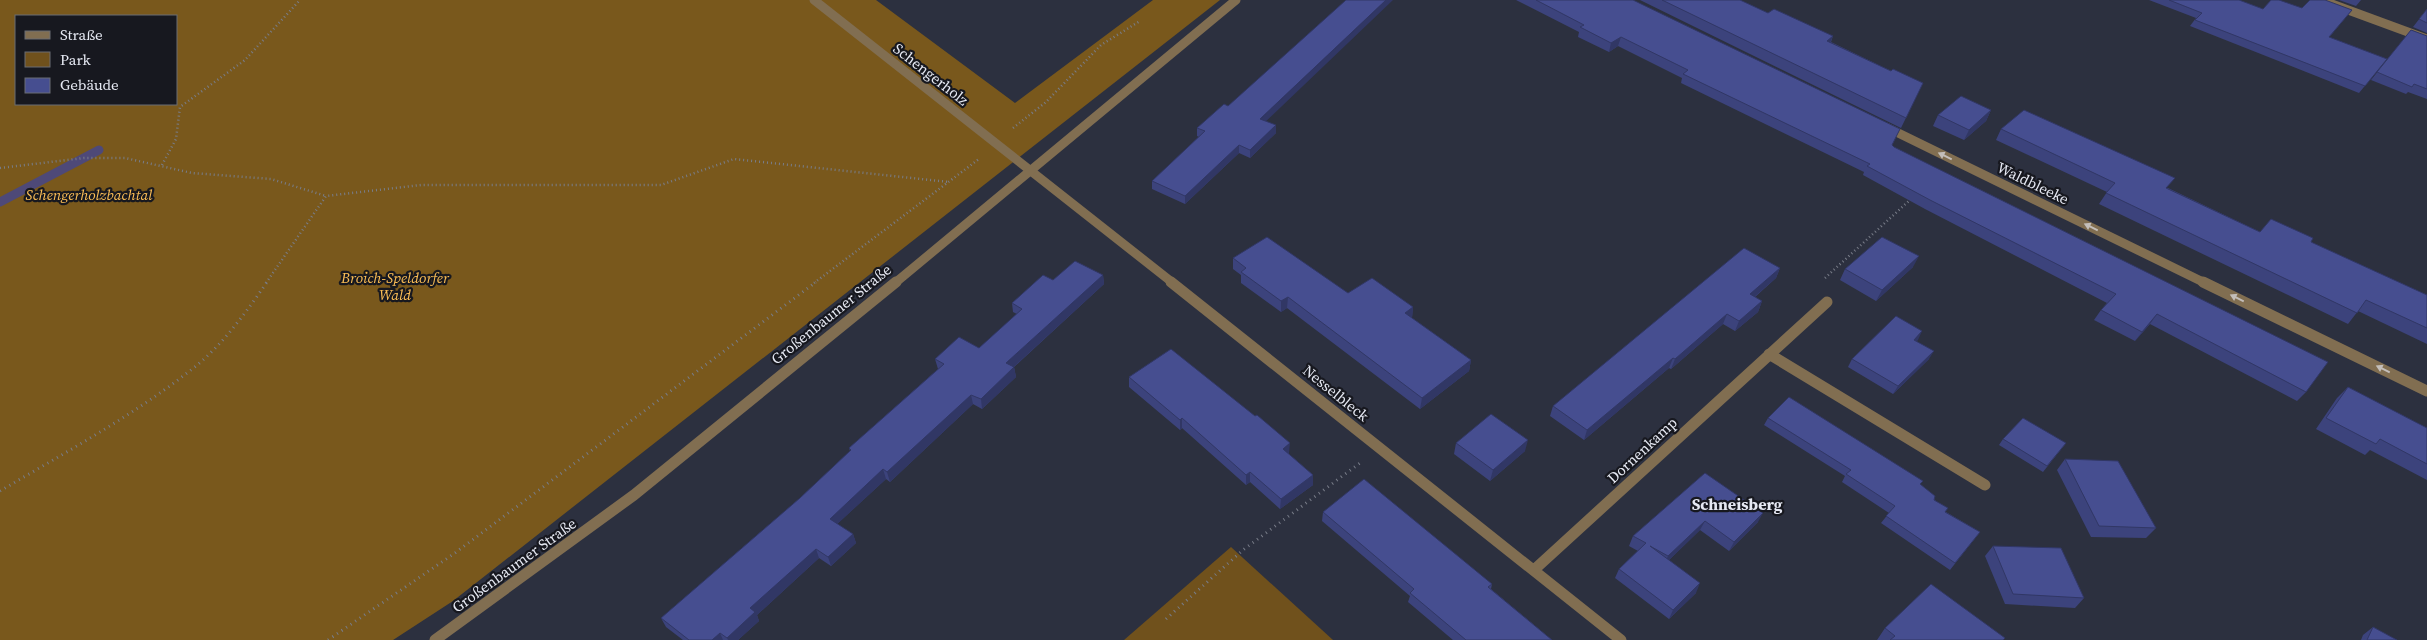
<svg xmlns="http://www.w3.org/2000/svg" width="2427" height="640" font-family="'Source Serif 4',serif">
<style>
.green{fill:#70511c}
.forest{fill:#79581c;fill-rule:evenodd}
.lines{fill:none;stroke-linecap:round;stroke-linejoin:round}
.stream{stroke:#4e4978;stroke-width:9}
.path-far1{stroke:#797d89;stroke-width:2.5;stroke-dasharray:1 3;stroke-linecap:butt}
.path{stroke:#797d89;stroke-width:3;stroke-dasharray:1 4.5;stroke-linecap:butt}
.minor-far1{stroke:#816e51;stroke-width:9}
.minor{stroke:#816e51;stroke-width:11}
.tertiary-far1{stroke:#816e51;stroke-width:9}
.tertiary{stroke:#816e51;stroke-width:11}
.wall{fill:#3c437c}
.shaded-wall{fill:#313765}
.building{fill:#464e90;stroke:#313765}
.oneway{fill:#c3beba}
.labels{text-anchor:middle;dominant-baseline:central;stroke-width:4.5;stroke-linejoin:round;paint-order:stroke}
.street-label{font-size:15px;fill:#e6e9f3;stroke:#17181f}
.park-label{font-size:15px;font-style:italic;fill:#fbbe56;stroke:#17181f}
.neighbourhood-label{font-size:16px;font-weight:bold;fill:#e6e9f3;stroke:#17181f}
</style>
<rect width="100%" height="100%" fill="#2c303f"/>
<path class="green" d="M1231 547 1333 640H1124Z"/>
<path class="forest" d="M0 0H876L1015 103 1153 0H1220L453 601 393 640H0ZM16 16H176V104H16Z"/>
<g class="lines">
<path class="stream" d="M0 202 99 150"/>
<path class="path-far1" d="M1013 128 1046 102 1101 45 1140 21
M162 165 176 139 180 107 245 60 300 0
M0 168 84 158H125L192 173 271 179 326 196
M1825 278 1911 199
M266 283 326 196 421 185H661L734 159 949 182
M814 283 979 159"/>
<path class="path" d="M0 491C66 452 136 414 196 366 224 343 247 311 267 282
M1166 619 1243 550 1360 463
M328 640 455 553 816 282"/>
<path class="minor-far1" d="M814 0 1173 283
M2321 0 2427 39
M1886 127 2205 283"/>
<path class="minor" d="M1171 282 1621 640
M2203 282 2427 391
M1769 354 1985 485
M1535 569 1827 302"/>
<path class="tertiary-far1" d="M895 283 1236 0"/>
<path class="tertiary" d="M435 640 634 495 896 282"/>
</g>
<path class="wall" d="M1516 0H1633L1892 146 2306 392 2297 401 2150 324 2135 341 2094 320 2101 310 2107 303 1925 209 1863 175 1864 172 1681 83 1682 78 1618 46 1609 52 1578 37 1579 32Z
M1640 0H1740L1768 13 1833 36 1831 42 1891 71 1923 83 1901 128Z
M2149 0H2239L2263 9 2302 8 2352 10 2329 37 2387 59 2359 93 2190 26 2196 18Z
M2339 0H2361L2356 6Z
M2427 9V33L2413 27Z
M2411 30 2427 36V99L2408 92 2406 94 2371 80Z
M1228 106 1266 121 1276 133 1250 158 1239 153 1185 204 1152 189V181L1199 137 1197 136V128Z
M1991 110 1986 121 1964 140 1933 126 1938 115Z
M2001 129 2168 188 2260 232 2311 242 2427 295V344L2358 311 2348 324 2099 204 2107 192 1996 140Z
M1233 258 1348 293 1413 307 1412 318 1471 360 1469 371 1420 409 1287 308 1281 312 1241 283V275L1233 269Z
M1913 267 1876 301 1840 280 1845 269Z
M1780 268 1776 278 1755 297 1762 301 1758 312 1735 331 1723 324 1671 369 1669 368 1584 440 1550 416 1553 406Z
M1103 275 1104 284 1014 367 1016 377 982 409 973 404 890 482 886 479 837 524 853 534 856 543 831 566 819 558 757 615 759 621 738 640H683L666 627 661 618 800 498 850 451 849 448 938 369 935 359 979 348 1017 314 1013 312 1012 303 1053 280Z
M1918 340 1916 341 1929 359 1893 394 1848 367 1852 359Z
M1129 377 1289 453V454L1313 475V485L1280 509 1250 482 1246 485 1182 428 1180 430 1129 387Z
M2348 387 2427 428V480L2370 450 2365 455 2316 429 2337 398Z
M1768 418 1923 481 1920 484 1946 512 1980 532 1950 570 1881 523 1889 513 1842 482 1845 476 1764 425Z
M2003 439 2066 443 2043 472 1999 445Z
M1456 443 1525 451 1490 481 1454 454Z
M2065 459 2156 528 2146 538 2091 537 2057 470Z
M1705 473 1758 522 1729 551 1700 530 1669 560 1696 593 1669 619 1615 578 1619 569 1638 551 1629 546 1633 536Z
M1323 512 1492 584 1491 589 1552 640H1453L1408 602 1410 596 1322 521Z
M1993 546 2084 598 2075 608 2005 604 1985 556Z
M2373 627 2397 640H2361L2363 635Z
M1885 628 2003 640H1877Z"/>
<path class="shaded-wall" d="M1386 0H1393L1260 127V119Z
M2352 10 2347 16 2324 44 2329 37Z
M1833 36 1829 45 1827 41Z
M1621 37 1618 46 1609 52 1611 43Z
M1991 110 1986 121 1964 140 1969 130Z
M1276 125V133L1250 158V150Z
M1239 145V153L1185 204V196Z
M1919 256 1913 267 1876 301 1882 290Z
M1780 268 1776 278 1746 304 1750 294Z
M1103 275 1104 284 1008 372 1006 363Z
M1288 297 1287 308 1281 312V301Z
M1762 301 1758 312 1735 331 1739 321Z
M1413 307 1412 318 1405 313Z
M1727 314 1723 324 1671 369 1675 359Z
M2157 314 2150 324 2135 341 2142 332Z
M1922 331 1918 340 1909 348 1914 340Z
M1934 351 1929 359 1893 394 1898 386Z
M1673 358 1669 368 1584 440 1587 430Z
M1471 360 1469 371 1420 409 1422 398Z
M1014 367 1016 377 982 409 981 399Z
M971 395 973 404 890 482 887 472Z
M1182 418V428L1180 430V420Z
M1528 440 1525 451 1490 481 1493 470Z
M1290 443 1289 453 1282 458 1283 449Z
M883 469 886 479 833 528 830 519Z
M1250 472V482L1246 485V475Z
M1313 475V485L1280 509 1281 499Z
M1763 513 1758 522 1729 551 1734 542Z
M1705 521 1700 530 1664 565 1668 556Z
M853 534 856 543 831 566 828 557Z
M816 549 819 558 757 615 759 621 738 640H728L727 638 750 608Z
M1700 583 1696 593 1669 619 1673 610Z
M720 633 723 640H712Z"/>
<path class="building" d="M1346 0H1386L1260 119 1276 125 1250 150 1239 145 1185 196 1152 181 1205 131 1197 128 1224 104 1228 106Z
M1536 0H1633L1900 129 1892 145 1894 147 2328 362 2306 392 2157 314 2142 332 2101 310 2116 294 1930 200 1867 166 1870 164 1683 74 1688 70 1621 37 1611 43 1580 27 1584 25Z
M1662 0H1740L1768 13 1774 9 1833 36 1827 41 1891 71 1893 69 1923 83 1906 118Z
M2169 0H2239L2263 9 2271 0H2279L2302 8 2310 0H2325L2352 10 2329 37 2387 59 2365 86 2195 20 2202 13Z
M2427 9V23L2419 19Z
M2411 30 2427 36V89L2414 84 2412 87 2377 72Z
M1961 96 1991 110 1969 130 1938 115Z
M2024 110 2175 178 2166 188 2260 232 2271 219 2313 238 2311 242 2427 295V328L2366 300 2357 313 2106 193 2115 183 2001 129Z
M1267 237 1348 293 1372 278 1413 307 1405 313 1471 360 1422 398 1288 297 1281 301 1241 272 1246 268 1233 258Z
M1882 237 1919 256 1882 290 1845 269Z
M1744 248 1780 268 1750 294 1762 301 1739 321 1727 314 1675 359 1673 358 1587 430 1553 406Z
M1075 261 1103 275 1006 363 1014 367 981 399 971 395 887 472 883 469 830 519 853 534 828 557 816 549 750 608 755 612 727 638 720 633 712 640H689L661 618 800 498 851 450 849 448 944 364 935 359 959 337 979 348 1022 309 1012 303 1043 275 1053 280Z
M1896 316 1922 331 1914 340 1934 351 1898 386 1852 359Z
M1171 349 1255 416 1257 415 1290 443 1283 449 1313 475 1281 499 1250 472 1246 475 1182 418 1180 420 1129 377Z
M2348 387 2427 428V464L2380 439 2376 444 2326 418Z
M1789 397 1923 481 1920 484 1935 496 1934 500 1948 508 1945 512 1980 532 1955 563 1886 516 1895 506 1846 474 1851 470 1768 418Z
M1491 414 1528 440 1493 470 1456 443Z
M2023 418 2066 443 2047 466 2003 439Z
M2065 459 2118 461 2156 528 2099 526Z
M1705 473 1763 513 1734 542 1705 521 1668 556 1650 546 1700 583 1673 610 1619 569 1646 543 1633 536Z
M1364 479 1492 584 1488 587 1552 640H1466L1410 593 1414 589 1323 512Z
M1993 546 2061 548 2084 598 2013 594Z
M1931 584 2005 638 2003 640H1890L1895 636 1885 628Z
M2373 627 2397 640H2367Z"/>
<defs><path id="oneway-solid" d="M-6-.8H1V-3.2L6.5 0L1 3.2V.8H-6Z" transform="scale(1.25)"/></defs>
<g class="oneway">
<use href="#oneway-solid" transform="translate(1945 156) rotate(-154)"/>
<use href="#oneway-solid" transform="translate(2091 227) rotate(-154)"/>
<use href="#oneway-solid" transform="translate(2237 298) rotate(-154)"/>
<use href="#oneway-solid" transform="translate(2383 369) rotate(-154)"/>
</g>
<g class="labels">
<g class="street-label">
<text transform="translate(931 74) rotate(38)">Schengerholz</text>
<text transform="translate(2033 183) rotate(26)">Waldbleeke</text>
<text transform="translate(831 314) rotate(-39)">Großenbaumer Straße</text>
<text transform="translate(1336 393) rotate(39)">Nesselbleck</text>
<text transform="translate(1642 450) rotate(-43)">Dornenkamp</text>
<text transform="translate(514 565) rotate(-36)">Großenbaumer Straße</text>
</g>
<g class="park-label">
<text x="89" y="194">Schengerholzbachtal</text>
<text x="395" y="277">Broich-Speldorfer<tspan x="395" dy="17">Wald</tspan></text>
</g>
<g class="neighbourhood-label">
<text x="1737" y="504">Schneisberg</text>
</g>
</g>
<rect x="15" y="15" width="162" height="90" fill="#17181f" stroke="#6a6c74"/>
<rect x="25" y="31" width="25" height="8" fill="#816e51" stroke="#6a6c74"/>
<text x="60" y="40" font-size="15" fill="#e6e9f3">Straße</text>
<rect x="25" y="52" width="25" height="15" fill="#70511c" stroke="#6a6c74"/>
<text x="60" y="65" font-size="15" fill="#e6e9f3">Park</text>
<rect x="25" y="78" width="25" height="15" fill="#464e90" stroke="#6a6c74"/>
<text x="60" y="90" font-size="15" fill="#e6e9f3">Gebäude</text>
</svg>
